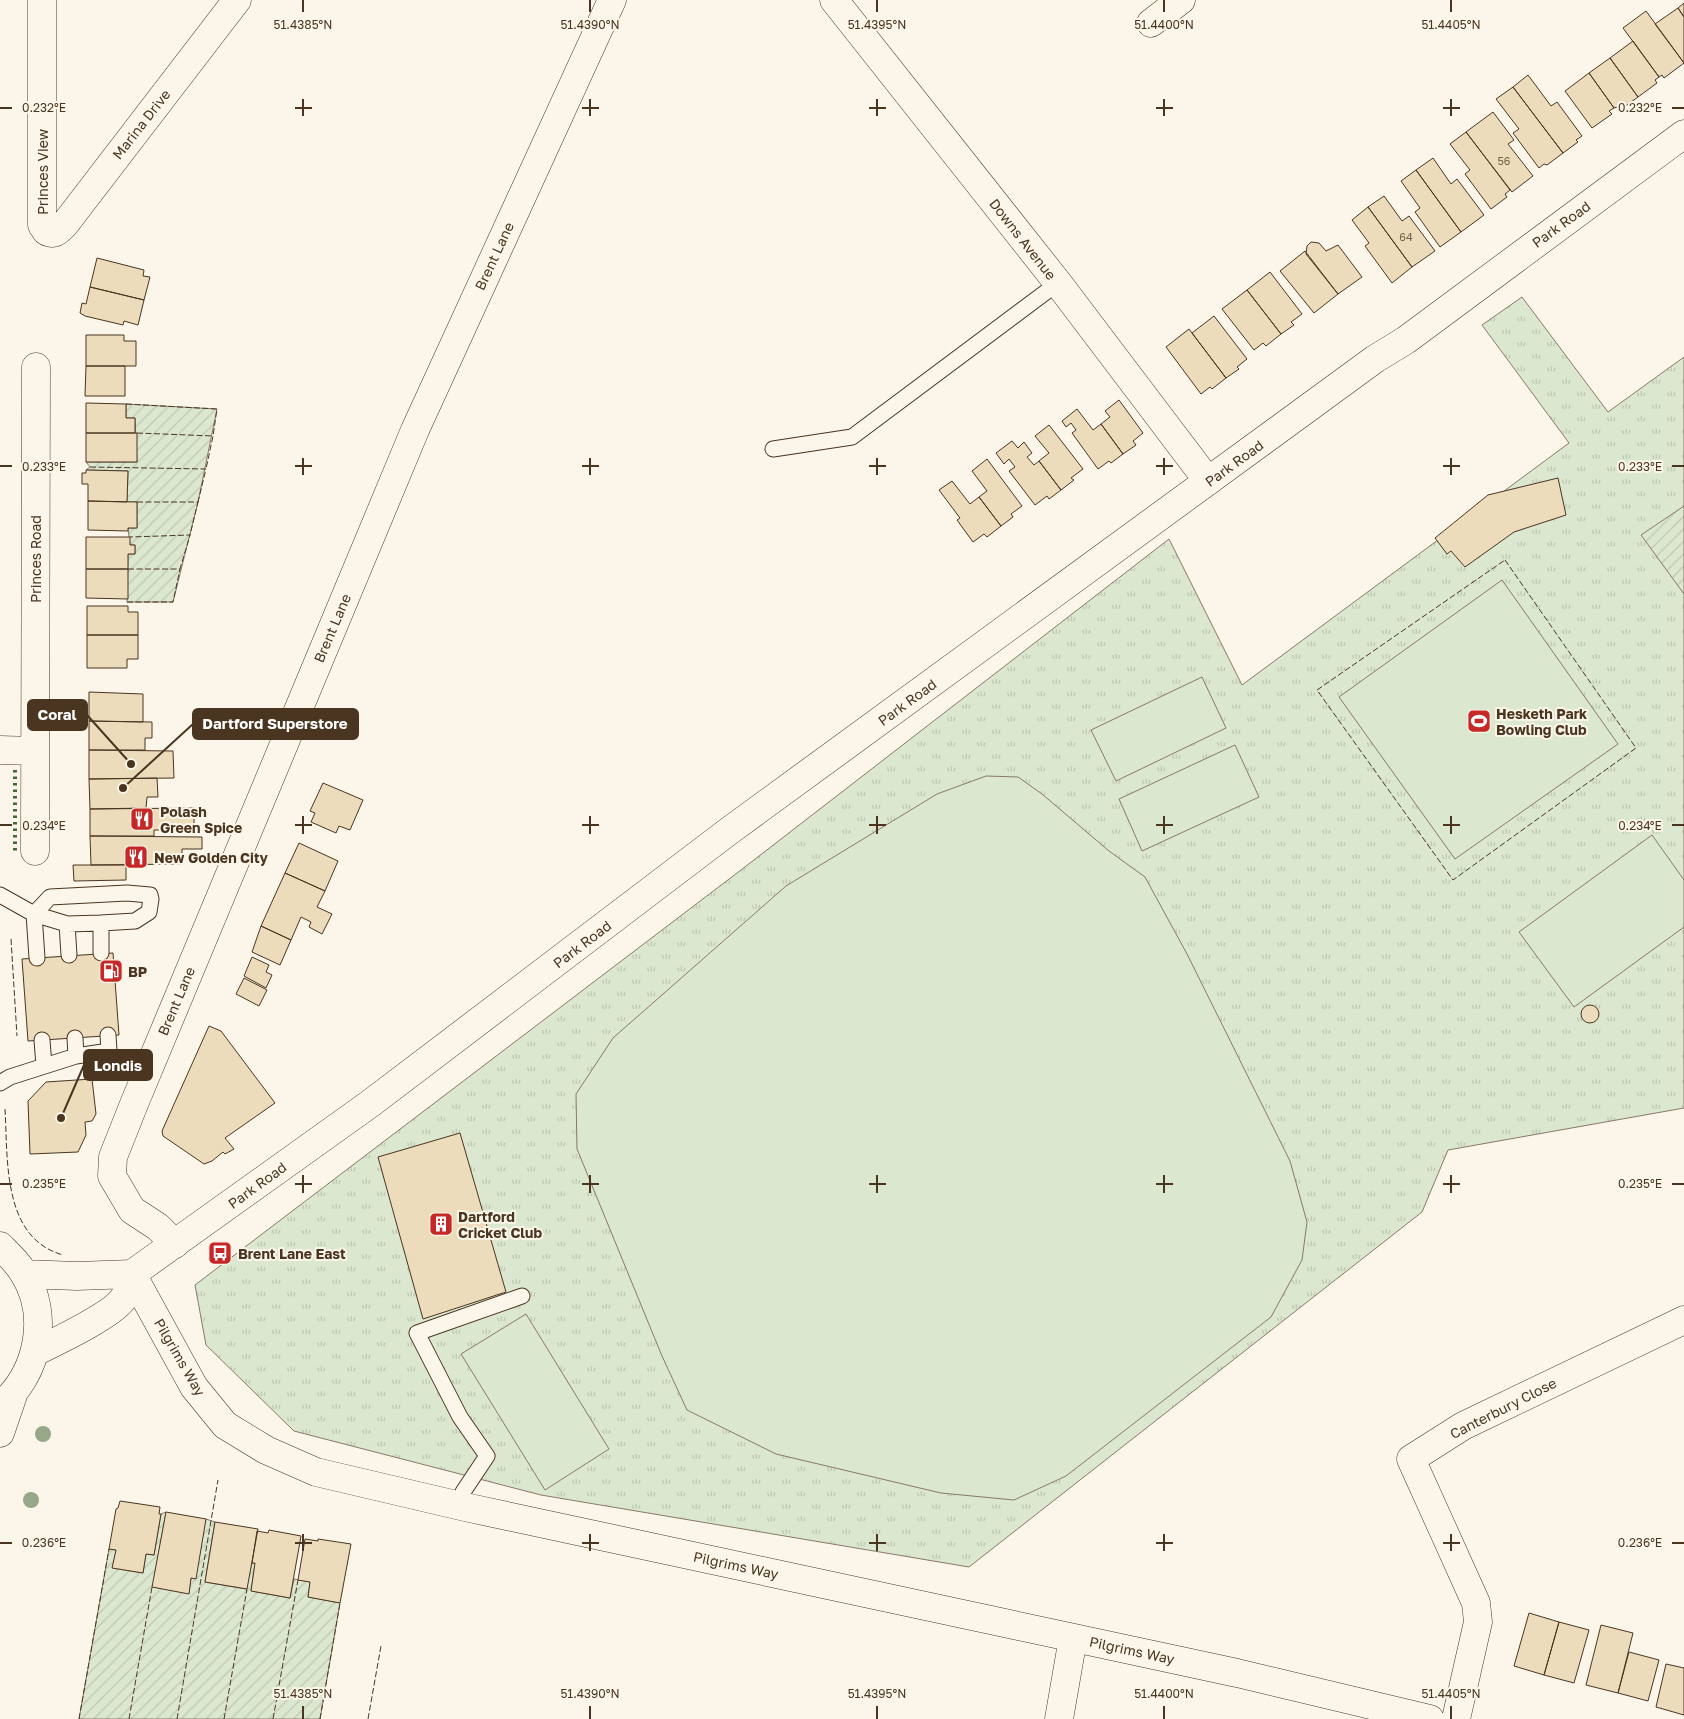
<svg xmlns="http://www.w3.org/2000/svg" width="1684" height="1719" font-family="'Golos Text',sans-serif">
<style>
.park{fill:url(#park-tufts);stroke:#887966}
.garden{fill:url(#garden-furrows);stroke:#887966}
.pitch{fill:#dce7d0;stroke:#887966}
.building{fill:#ecdcbc;stroke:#4a3520}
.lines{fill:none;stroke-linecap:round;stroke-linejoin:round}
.service-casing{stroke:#4a3520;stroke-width:17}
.minor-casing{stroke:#4a3520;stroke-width:29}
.primary-casing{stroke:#4a3520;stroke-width:29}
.service{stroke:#fbf6e9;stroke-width:15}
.minor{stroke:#fbf6e9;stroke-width:28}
.primary{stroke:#fbf6e9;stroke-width:28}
.hedge{stroke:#436837;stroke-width:4;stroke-dasharray:2.5 4;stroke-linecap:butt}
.fence{stroke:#4a3520;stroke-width:1;stroke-dasharray:6 2.5;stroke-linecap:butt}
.tree{fill:#96a887}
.ticks{fill:none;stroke:#4a3520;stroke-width:2}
.labels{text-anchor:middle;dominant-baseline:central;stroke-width:4;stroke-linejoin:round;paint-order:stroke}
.number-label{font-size:11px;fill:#725f47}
.street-label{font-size:14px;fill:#4a3520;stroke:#fbf6e9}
.poi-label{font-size:14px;font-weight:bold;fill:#4a3520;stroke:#fbf6e9;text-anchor:start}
.ticks-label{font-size:12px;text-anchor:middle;fill:#4a3520;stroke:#fbf6e9;stroke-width:4;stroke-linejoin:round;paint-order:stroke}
.leader{fill:none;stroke:#4a3520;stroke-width:2}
.callout-dot{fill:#4a3520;stroke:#fbf6e9;stroke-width:2}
.callout{fill:#4a3520;stroke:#4a3520;stroke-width:2}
.callout-label{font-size:15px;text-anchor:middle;font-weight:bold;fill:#fff}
</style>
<defs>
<pattern id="park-tufts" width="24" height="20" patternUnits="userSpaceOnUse" patternTransform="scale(1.25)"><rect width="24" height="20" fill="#dce7d0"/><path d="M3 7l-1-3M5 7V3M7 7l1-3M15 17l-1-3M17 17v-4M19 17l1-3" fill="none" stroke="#bec7b2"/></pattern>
<pattern id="garden-furrows" width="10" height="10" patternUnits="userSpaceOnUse" patternTransform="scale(1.25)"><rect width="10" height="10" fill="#dce7d0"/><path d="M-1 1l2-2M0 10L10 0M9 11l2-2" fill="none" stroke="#bec7b2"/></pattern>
</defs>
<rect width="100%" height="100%" fill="#fbf6e9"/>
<path class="park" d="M1522 297 1608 412 1684 357V1108L1448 1150 1422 1212 969 1567 541 1495 294 1431 206 1345 195 1285 741 870 1169 539 1242 685 1569 443 1482 325Z"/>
<path class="garden" d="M126 404 217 409 198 502 173 602H127L128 554H135V545H130L128 528H137V502H127L128 471 86 470 90 467 86 462H137L135 418H126Z
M1684 506V594L1641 535Z
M166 1512 153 1587 189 1593 191 1578 206 1519 215 1522 205 1582 246 1589 252 1563H255L251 1591 290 1598 294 1579 310 1582 308 1597 340 1603 320 1719H79L109 1549 116 1550 113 1568 143 1573 146 1554 154 1555 161 1514Z"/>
<path class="pitch" d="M1502 580 1618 744 1455 859 1339 697Z
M1202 677 1226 728 1116 781 1091 730Z
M1235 745 1259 797 1142 851 1119 799Z
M986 776 1018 777 1042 794 1109 851 1145 877 1187 954 1290 1161 1307 1222 1302 1260 1271 1317 1066 1476 1014 1500 941 1493 776 1454 687 1410 662 1356 577 1149 576 1094 613 1038 786 886 937 794Z
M1652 835 1684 880V927L1574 1007 1519 932Z
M526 1314 609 1449 545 1490 461 1354Z"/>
<path class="building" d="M1684 3V17L1678 8Z
M1678 8 1684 17V63L1655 24Z
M1646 11 1684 63 1664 78 1662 75 1659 77 1623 28Z
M1633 41 1659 77 1655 80 1657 83 1638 97 1610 58Z
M1610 58 1638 97 1620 110 1618 107 1614 108 1589 73Z
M1589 73 1614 108 1609 111 1612 114 1592 128 1565 91Z
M1528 75 1551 106 1557 102 1582 136 1576 140 1578 142 1563 153 1513 87Z
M1513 87 1563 153 1547 165 1544 164 1539 168 1513 133 1519 129 1496 99Z
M1493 112 1514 140 1508 144 1533 176 1512 192 1466 132Z
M1466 132 1510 190 1505 194 1507 197 1491 209 1465 174 1470 170 1450 144Z
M1433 158 1451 184 1457 179 1484 215 1461 232 1416 170Z
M1416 170 1461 232 1440 247 1415 212 1420 208 1401 181Z
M1384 196 1402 221 1409 216 1435 251 1412 267 1368 207Z
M1368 207 1412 267 1392 283 1365 246 1369 243 1352 220Z
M1311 242 1319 243 1326 251 1338 245 1362 277 1338 294 1306 254 1307 246Z
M1305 251 1338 294 1314 313 1280 271Z
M97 258 144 270 143 276 150 277 144 300 90 287Z
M1270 272 1302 314 1291 322 1294 325 1281 334 1247 290Z
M90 287 144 300 138 325 124 321 123 325 85 316 80 313 82 303 86 304Z
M1247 290 1281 334 1266 346 1263 343 1254 350 1222 309Z
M1214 316 1247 359 1237 367 1239 369 1226 378 1192 333Z
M1189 329 1226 378 1212 389 1210 387 1201 394 1166 347Z
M86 335H124V341H136V366H86Z
M86 366H125V396H85Z
M1119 400 1143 433 1133 441 1136 445 1123 454 1101 424 1110 417 1105 411Z
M86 403 126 404V418H135V433H86Z
M1077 409 1093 430 1101 424 1123 454 1111 463 1109 461 1098 469 1072 433 1076 430 1071 423 1066 427 1062 421Z
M1049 425 1083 469 1071 478 1074 480 1061 490 1039 461 1049 453 1035 436Z
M86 433H137V462H86Z
M1012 441 1018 448 1024 442 1032 453 1027 457 1034 465 1039 461 1061 490 1049 499 1047 496 1035 505 1009 471 1015 467 1009 459 1004 464 996 453Z
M987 459 1022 506 1011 514 1013 517 1001 526 979 497 987 491 972 471Z
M86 470 128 471 127 502 88 501V484H82V473H86Z
M1558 478 1566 515 1514 532 1465 567 1451 551 1447 554 1435 538 1488 495Z
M952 481 970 504 979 497 1001 526 987 537 984 534 973 542 957 520 960 518 939 490Z
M88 501 137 502V528H128V531L88 530Z
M86 537H130V545H135V554H128V569H86Z
M86 569H128V599L86 598Z
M87 606H128V612H138V635H87Z
M87 635H138V659H127V668H87Z
M89 692 143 694V722L89 721Z
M89 721 152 722V738H145V750H89Z
M89 750 173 751 174 778 89 779Z
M157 778 158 797H147L146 808 90 809 89 779Z
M323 783 363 800 350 830 339 826 336 833 311 822 315 813 310 811Z
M194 808V830H154V836H90V809Z
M90 836 202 837V849H182V864L91 865Z
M299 843 338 861 325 891 285 873Z
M73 865H126V880L74 881Z
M285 873 325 891 317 907 332 914 322 934 309 927 311 922 301 917 291 940 261 926Z
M261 926 291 940 280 965 252 952Z
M113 953 119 1035 28 1041 22 959Z
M252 957 269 965 266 972 272 975 266 988 244 976Z
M244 978 267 990 259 1006 236 994Z
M1581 1014a9 9 0 1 1 18 0a9 9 0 1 1-18 0Z
M209 1026 221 1031 275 1103 225 1138 234 1149 225 1154 223 1152 212 1161 204 1164 163 1136 162 1131Z
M92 1079 96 1114 92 1121 85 1122 86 1135 78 1152 30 1154 28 1101 46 1082Z
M460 1133 506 1292 423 1319 378 1157Z
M120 1501 160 1507 159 1514H161L154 1555 146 1554 143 1573 112 1568 116 1550 109 1549 116 1509 118 1508Z
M166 1512 206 1519 196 1579 191 1578 189 1594 152 1587Z
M215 1522 258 1529 247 1589 205 1582Z
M269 1530 301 1536 290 1598 251 1591 255 1563H252L257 1531 268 1533Z
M305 1539 318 1541V1539L351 1544 340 1603 308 1597 310 1582 298 1580Z
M1529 1613 1559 1622 1544 1675 1514 1666Z
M1559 1622 1589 1630 1574 1683 1544 1675Z
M1601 1625 1633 1633 1618 1693 1586 1685Z
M1629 1652 1659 1660 1648 1701 1618 1693Z
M1666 1664 1684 1668V1715L1656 1707Z"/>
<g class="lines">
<g class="service-casing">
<path id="service" d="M773 449 852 437 1058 283
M0 895 34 914 67 924 69 955
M67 924 101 923V953
M37 958 34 914 50 897 127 893 150 895 151 899 149 912 135 921 101 923
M42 1040 44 1066
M76 1056 109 1051 108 1035
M0 1083 10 1077 76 1056 75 1038
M465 1507 463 1492 487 1456 460 1417 417 1333 522 1296"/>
</g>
<g class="minor-casing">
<path id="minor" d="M42 0V225L46 231C55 236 59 230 65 224L237 0
M834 0 1058 283 1208 481
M1151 23 1181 0
M0 750 34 751
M35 851 36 367
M175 1244 158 1227 132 1210 112 1176 113 1157 134 1104 415 430 612 0
M132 1274 194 1387 225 1425 266 1450 316 1472 465 1507 1237 1673 1430 1719
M1059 1719 1073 1638
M1456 1719 1478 1622 1476 1603 1411 1459 1463 1426 1684 1320"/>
</g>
<g class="primary-casing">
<path id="primary" d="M0 1246C8 1254 17 1262 23 1272 51 1316 38 1374 0 1406
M24 1274 77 1276 132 1274 371 1103 729 831 1375 359 1406 340 1684 134
M35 1352C55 1342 111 1316 123 1299 128 1293 130 1281 132 1274
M0 1433 13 1395"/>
</g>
<use href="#service" class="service"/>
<use href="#minor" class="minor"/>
<use href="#primary" class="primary"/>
<path class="hedge" d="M15 770V852"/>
<path class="fence" d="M126 404 217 409 213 436
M137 433 213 436 206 469
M90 467 206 469 198 502
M137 502H198L190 535
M1505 560 1636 748 1453 880 1317 690Z
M128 569H180L190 535 130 537
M127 602H173L180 569
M11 939 17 1036
M5 1109C8 1160 2 1238 63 1255
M79 1719 109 1549
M129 1719 152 1587
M177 1719 218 1480
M224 1719 247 1589
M273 1719 298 1580
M320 1719 340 1603
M368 1719 381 1646"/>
</g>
<g class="tree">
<circle cx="43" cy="1434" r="8"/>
<circle cx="31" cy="1500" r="8"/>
</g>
<path class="ticks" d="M303 0V12M590 0V12M877 0V12M1164 0V12M1451 0V12M303 99V116M590 99V116M877 99V116M1164 99V116M1451 99V116M0 108H12M295 108H312M582 108H599M869 108H886M1156 108H1173M1443 108H1460M1672 108H1684M303 458V475M590 458V475M877 458V475M1164 458V475M1451 458V475M0 466H12M295 466H312M582 466H599M869 466H886M1156 466H1173M1443 466H1460M1672 466H1684M303 816V834M590 816V834M877 816V834M1164 816V834M1451 816V834M0 825H12M295 825H312M582 825H599M869 825H886M1156 825H1173M1443 825H1460M1672 825H1684M303 1175V1193M590 1175V1193M877 1175V1193M1164 1175V1193M1451 1175V1193M0 1184H12M295 1184H312M582 1184H599M869 1184H886M1156 1184H1173M1443 1184H1460M1672 1184H1684M303 1534V1551M590 1534V1551M877 1534V1551M1164 1534V1551M1451 1534V1551M0 1543H12M295 1543H312M582 1543H599M869 1543H886M1156 1543H1173M1443 1543H1460M1672 1543H1684M303 1706V1719M590 1706V1719M877 1706V1719M1164 1706V1719M1451 1706V1719"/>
<defs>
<g id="stadium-square" transform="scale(1.25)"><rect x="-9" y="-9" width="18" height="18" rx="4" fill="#c62828" stroke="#fbf6e9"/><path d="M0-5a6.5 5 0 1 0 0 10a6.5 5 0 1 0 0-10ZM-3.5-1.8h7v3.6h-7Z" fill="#fff"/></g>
<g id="restaurant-square" transform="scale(1.25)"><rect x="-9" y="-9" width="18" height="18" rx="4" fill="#c62828" stroke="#fbf6e9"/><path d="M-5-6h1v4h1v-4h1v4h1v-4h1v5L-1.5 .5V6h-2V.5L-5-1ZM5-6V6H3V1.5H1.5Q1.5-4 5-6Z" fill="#fff"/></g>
<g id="fuel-square" transform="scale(1.25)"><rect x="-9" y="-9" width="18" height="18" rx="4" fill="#c62828" stroke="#fbf6e9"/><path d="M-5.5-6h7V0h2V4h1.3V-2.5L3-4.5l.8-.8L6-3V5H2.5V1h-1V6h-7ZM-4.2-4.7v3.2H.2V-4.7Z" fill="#fff"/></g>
<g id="building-square" transform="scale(1.25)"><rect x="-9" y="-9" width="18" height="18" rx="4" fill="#c62828" stroke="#fbf6e9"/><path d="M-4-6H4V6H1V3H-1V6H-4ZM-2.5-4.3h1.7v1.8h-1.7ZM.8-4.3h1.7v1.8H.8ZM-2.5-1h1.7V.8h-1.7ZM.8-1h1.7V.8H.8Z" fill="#fff"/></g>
<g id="bus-square" transform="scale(1.25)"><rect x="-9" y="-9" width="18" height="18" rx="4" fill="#c62828" stroke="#fbf6e9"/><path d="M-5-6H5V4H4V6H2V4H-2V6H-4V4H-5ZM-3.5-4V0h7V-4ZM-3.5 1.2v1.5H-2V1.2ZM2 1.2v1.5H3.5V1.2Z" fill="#fff"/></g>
</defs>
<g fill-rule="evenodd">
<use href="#stadium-square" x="1479" y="721"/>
<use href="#restaurant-square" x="142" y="819"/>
<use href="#restaurant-square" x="136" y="857"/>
<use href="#fuel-square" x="111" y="971"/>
<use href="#building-square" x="441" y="1224"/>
<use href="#bus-square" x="220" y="1253"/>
</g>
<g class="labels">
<g class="number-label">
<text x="1504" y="160">56</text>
<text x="1406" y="236">64</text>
</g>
<g class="street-label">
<text transform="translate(141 124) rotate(-52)">Marina Drive</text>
<text transform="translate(42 172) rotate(-90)">Princes View</text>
<text transform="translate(1561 224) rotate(-36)">Park Road</text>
<text transform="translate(1023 239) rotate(52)">Downs Avenue</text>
<text transform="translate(494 256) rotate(-65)">Brent Lane</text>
<text transform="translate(1234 463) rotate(-36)">Park Road</text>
<text transform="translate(35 559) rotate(-90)">Princes Road</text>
<text transform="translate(332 628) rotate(-67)">Brent Lane</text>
<text transform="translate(907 702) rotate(-36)">Park Road</text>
<text transform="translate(582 944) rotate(-37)">Park Road</text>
<text transform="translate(176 1001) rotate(-67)">Brent Lane</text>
<text transform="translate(257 1185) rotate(-36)">Park Road</text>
<text transform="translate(180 1357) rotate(60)">Pilgrims Way</text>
<text transform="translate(1503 1408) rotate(-27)">Canterbury Close</text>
<text transform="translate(736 1565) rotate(12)">Pilgrims Way</text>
<text transform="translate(1132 1650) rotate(12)">Pilgrims Way</text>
</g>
<g class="poi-label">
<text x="1496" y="713">Hesketh Park<tspan x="1496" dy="16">Bowling Club</tspan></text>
<text x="160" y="811">Polash<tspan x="160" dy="16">Green Spice</tspan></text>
<text x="154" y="857">New Golden City</text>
<text x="128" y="971">BP</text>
<text x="458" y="1216">Dartford<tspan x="458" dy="16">Cricket Club</tspan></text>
<text x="238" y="1253">Brent Lane East</text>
</g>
</g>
<g class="ticks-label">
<text x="303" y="29">51.4385°N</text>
<text x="590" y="29">51.4390°N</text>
<text x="877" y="29">51.4395°N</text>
<text x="1164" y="29">51.4400°N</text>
<text x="1451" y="29">51.4405°N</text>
<text x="1640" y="112">0.232°E</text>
<text x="44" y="112">0.232°E</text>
<text x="1640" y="471">0.233°E</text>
<text x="44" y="471">0.233°E</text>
<text x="1640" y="830">0.234°E</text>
<text x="44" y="830">0.234°E</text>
<text x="1640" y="1188">0.235°E</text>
<text x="44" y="1188">0.235°E</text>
<text x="1640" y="1547">0.236°E</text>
<text x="44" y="1547">0.236°E</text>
<text x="303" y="1698">51.4385°N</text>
<text x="590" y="1698">51.4390°N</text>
<text x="877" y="1698">51.4395°N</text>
<text x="1164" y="1698">51.4400°N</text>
<text x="1451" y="1698">51.4405°N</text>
</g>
<path class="leader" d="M131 764L87 715M123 788L193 724M61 1118L84 1065"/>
<g class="callout-dot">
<circle cx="131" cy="764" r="5"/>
<circle cx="123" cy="788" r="5"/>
<circle cx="61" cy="1118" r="5"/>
</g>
<g class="callout">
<rect x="28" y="700" width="59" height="30" rx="5"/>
<rect x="193" y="709" width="165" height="30" rx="5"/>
<rect x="84" y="1050" width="68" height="30" rx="5"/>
</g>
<g class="callout-label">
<text x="57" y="720">Coral</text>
<text x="275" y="729">Dartford Superstore</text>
<text x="118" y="1071">Londis</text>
</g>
</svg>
